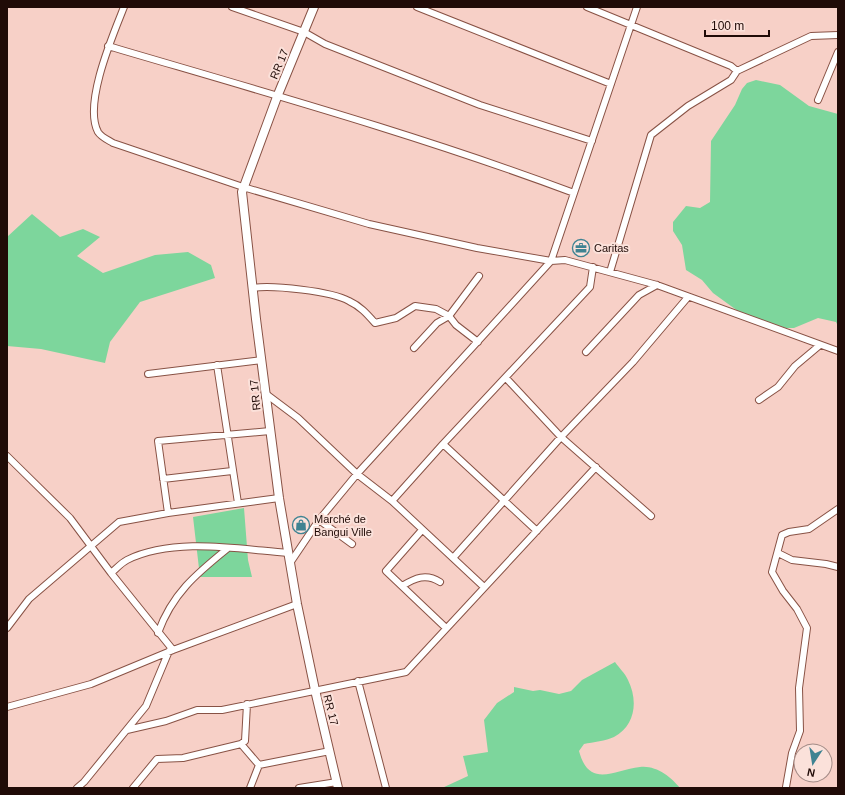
<svg xmlns="http://www.w3.org/2000/svg" width="845" height="795" font-family="Helvetica,sans-serif">
<style>
.green{fill:#7dd69c}
.lines{fill:none;stroke-linecap:round;stroke-linejoin:round}
.minor-casing{stroke:#885245;stroke-width:8}
.major-casing{stroke:#885245;stroke-width:10}
.minor{stroke:#fff;stroke-width:6}
.major{stroke:#fff;stroke-width:8}
.labels{text-anchor:middle;dominant-baseline:central;stroke-width:4;stroke-linejoin:round;paint-order:stroke}
.street-label{font-size:11px;fill:#200b07;stroke:#fbe1da}
.poi-label{font-size:11px;fill:#200b07;stroke:#fbe1da;text-anchor:start}
</style>
<rect width="100%" height="100%" fill="#f7d0c7"/>
<path class="green" d="M756 80 780 85 809 106 838 114V326L836 322 818 318 794 328H786L742 314 713 293 702 280 686 270 682 245 673 231V222L686 206 700 208 710 202 711 141 735 105 742 89 747 83Z
M32 214 60 237 83 229 100 237 77 256 103 273 155 255 188 252 211 265 215 278 140 302 110 342 105 363 41 349 7 346V237Z
M244 508 248 560 252 577H200L193 517Z
M615 662C619 668 625 673 628 680 638 700 636 725 614 737 606 741 593 742 584 744L579 751C589 789 614 770 640 767 656 765 671 777 680 788H442L468 776 463 756 488 752 484 720 497 703 514 692V687L533 691 540 690 559 694 571 691 582 680Z"/>
<g class="lines">
<g class="minor-casing">
<path id="minor" d="M124 7C113 35 83 104 98 132 101 137 108 140 113 143L243 187 369 224 477 248 551 261 565 260 657 285 838 351
M232 7 304 32 325 44 480 105 592 141
M417 7 611 84
M587 7 731 66 737 71
M108 46C264 92 422 136 574 193
M818 100 838 52
M610 272 651 135 688 106 731 80 737 71 811 36 838 35
M252 288C273 285 331 291 349 301 360 306 367 314 375 323L396 318 415 306 436 309 449 316 456 325 478 342
M414 348 437 323 449 316 479 276
M586 352 639 295 657 285
M217 365 238 503
M148 374 262 360
M506 378 561 437 651 516
M266 394 298 418 357 474 392 501 484 587
M759 400 778 387 795 366 820 345
M443 444 537 531
M7 456 70 518 111 573 173 650
M163 479 232 471
M392 501 443 444 590 287 593 267
M168 513 158 441 270 431
M319 520 352 544
M422 530 386 571 446 628
M778 553 792 560 826 564 838 567
M453 558 561 437 633 362 688 297
M290 563 319 520 357 474 551 261 637 7
M111 573C116 569 121 563 127 560 174 537 238 549 288 553
M402 586C415 578 426 573 440 582
M7 628 29 599 119 522 168 513 279 498
M158 633C172 594 196 574 227 549
M358 681 386 788
M7 707 91 684 173 650 297 604
M127 730 166 721 197 710H222L406 672 596 467
M241 744 259 765
M259 765 330 751
M786 787 792 753 800 731 799 688 807 628 797 609 783 591 772 572 782 535 789 532 809 529 838 509
M77 788 84 782 146 706 169 651
M133 788 157 759 183 758 241 744 245 741 247 704
M250 788 259 765
M299 788 337 782"/>
</g>
<g class="major-casing">
<path id="major" d="M314 7 277 97 242 192 256 319 279 498 297 604 315 690 338 788"/>
</g>
<use href="#minor" class="minor"/>
<use href="#major" class="major"/>
</g>
<defs>
<g id="office-ring" transform="scale(0.9)"><circle r="9.5" fill="#fbe1da" stroke="#3f8392" stroke-width="1.5"/><path d="M-6-3h4V-5.5h4V-3h4V5H-6ZM-1-4.5V-3h2v-1.5ZM-6 0V1H6V0Z" fill="#3f8392"/></g>
<g id="shop-ring" transform="scale(0.9)"><circle r="9.5" fill="#fbe1da" stroke="#3f8392" stroke-width="1.5"/><path d="M-5-2.5h2.3a2.7 3.5 0 0 1 5.4 0H5L5.5 6h-11ZM-1.5-2.5h3a1.5 2.3 0 0 0-3 0Z" fill="#3f8392"/></g>
</defs>
<g fill-rule="evenodd">
<use href="#office-ring" x="581" y="248"/>
<use href="#shop-ring" x="301" y="525"/>
</g>
<g class="labels">
<g class="street-label">
<text transform="translate(279 64) rotate(-68)">RR 17</text>
<text transform="translate(255 395) rotate(-96)">RR 17</text>
<text transform="translate(331 710) rotate(76)">RR 17</text>
</g>
<g class="poi-label">
<text x="594" y="248">Caritas</text>
<text x="314" y="519">Marché de<tspan x="314" dy="13">Bangui Ville</tspan></text>
</g>
</g>
<rect width="845" height="795" fill="none" stroke="#200b07" stroke-width="16"/>
<g transform="translate(813 763) rotate(192)"><circle r="19" fill="#fbe1da" stroke="#a38b86"/>
<path d="M0-3L7 15L0 10L-7 15Z" fill="#3f8392"/>
<text y="-6" font-size="11" font-weight="bold" text-anchor="middle" fill="#200b07">N</text>
</g>
<path d="M705 30v6h64v-6" fill="none" stroke="#200b07" stroke-width="2"/>
<text x="711" y="30" font-size="12" fill="#200b07" stroke="#fbe1da" stroke-width="3" paint-order="stroke">100 m</text>
</svg>
